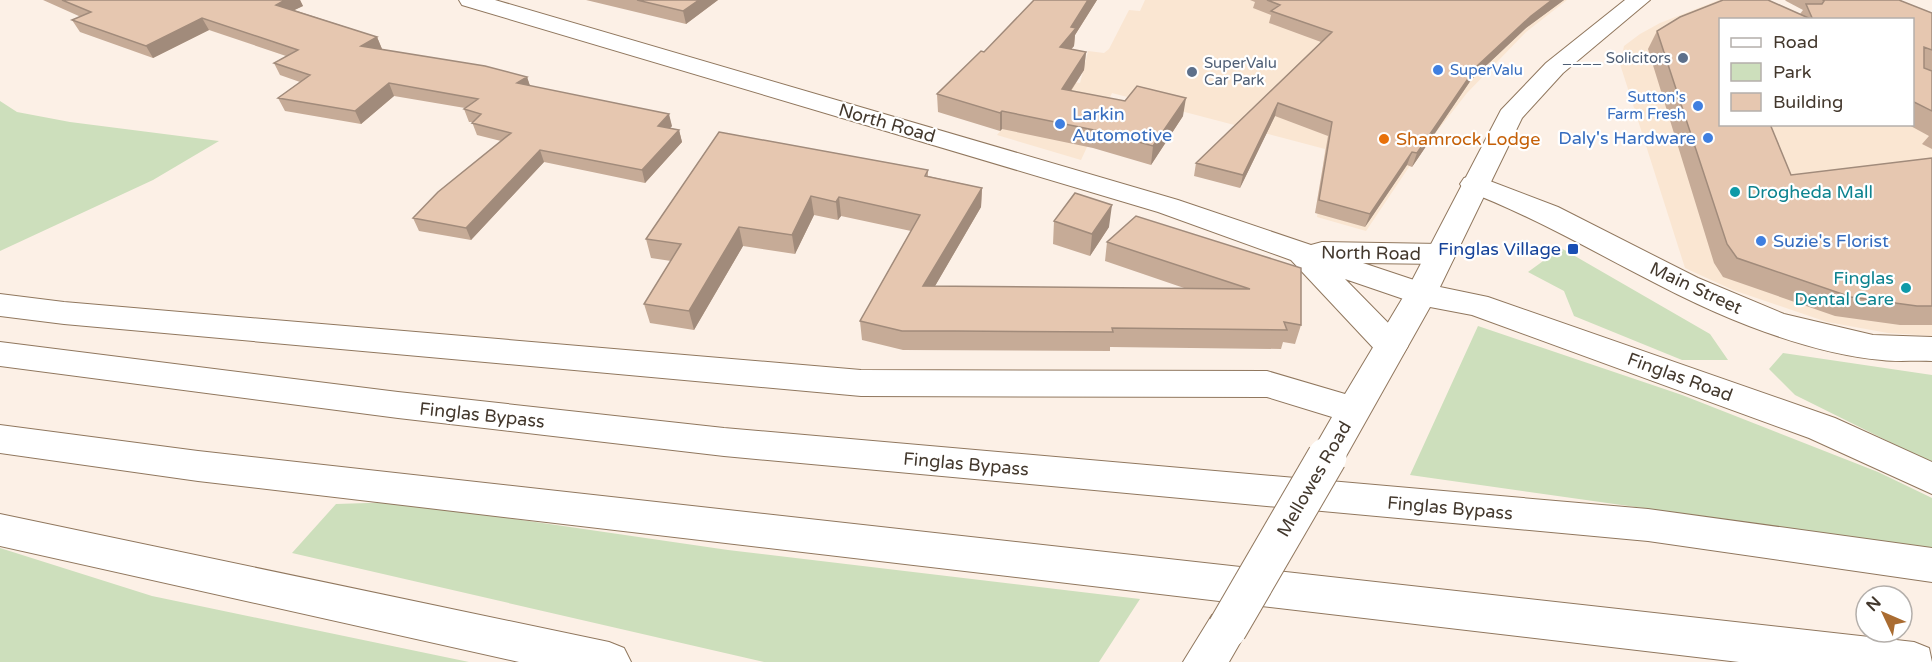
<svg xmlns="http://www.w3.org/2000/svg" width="1932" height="662" font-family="'Varela Round',sans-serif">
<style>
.built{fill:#fae6d2}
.green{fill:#cddfbc}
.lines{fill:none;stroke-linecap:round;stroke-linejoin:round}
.minor-casing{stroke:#90775e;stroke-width:2}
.secondary-casing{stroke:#90775e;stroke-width:2}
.minor{fill:#fff;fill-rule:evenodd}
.secondary{fill:#fff;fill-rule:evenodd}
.secondary-bridge-casing{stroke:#90775e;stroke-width:41;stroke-linecap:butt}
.secondary-bridge{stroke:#fff;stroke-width:39}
.wall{fill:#c6ab97}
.shaded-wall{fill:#a18b7b}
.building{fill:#e6c7b0;stroke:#a18b7b;stroke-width:1.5}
.service-dot{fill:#5c6f8a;stroke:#fff;stroke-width:2}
.shop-dot{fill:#3f7fe0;stroke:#fff;stroke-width:2}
.food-dot{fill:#e8710a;stroke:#fff;stroke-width:2}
.culture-dot{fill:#0f9aa8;stroke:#fff;stroke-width:2}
.transit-dot{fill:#1a4fb4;stroke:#fff;stroke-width:2}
.labels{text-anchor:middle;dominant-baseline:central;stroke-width:4.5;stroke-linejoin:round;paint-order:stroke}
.far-service-label{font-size:15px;fill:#4e5e75;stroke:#fff;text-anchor:end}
.far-shop-label{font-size:15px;fill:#366cbe;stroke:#fff;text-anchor:start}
.shop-label{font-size:18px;fill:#366cbe;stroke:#fff;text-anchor:start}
.street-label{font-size:18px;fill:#43382d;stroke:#fff}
.food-label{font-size:18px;fill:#c56008;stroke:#fff;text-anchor:start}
.culture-label{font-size:18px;fill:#0d838f;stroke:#fff;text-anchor:start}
.transit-label{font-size:18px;fill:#164399;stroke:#fff;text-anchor:end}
</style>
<rect width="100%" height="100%" fill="#fcf0e6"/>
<path class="built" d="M1145 0H1567L1526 32 1467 93 1409 167 1366 231 1317 217 1325 149 1242 127 1112 93 1081 160 997 135 1037 88 1050 78 1080 83 1088 51 1104 53 1109 49 1129 10 1140 11Z
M1719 0H1735L1720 20V124H1912L1932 91V336L1888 333 1827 322 1733 290 1685 268 1620 64 1624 46 1640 34 1660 23Z"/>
<path class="green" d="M0 101 17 112 70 122 219 141 153 180 0 251Z
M1561 248 1710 334 1728 360H1682L1574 316 1564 291 1528 272Z
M1478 326 1682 395 1878 472 1932 498V549L1410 475Z
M1783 353 1932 375V463L1795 395 1769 369Z
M399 502 728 550 1140 599 1099 662H764L292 553 336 504Z
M0 548 152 596 469 662H0Z"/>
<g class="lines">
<g class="minor-casing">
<path id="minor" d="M459 0H495L1178 200 1311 245 1322 242 1441 244 1452 247 1456 254 1452 261 1441 264 1363 263 1432 286 1437 294 1432 302 1421 305 1345 279 1403 338 1408 346 1403 354 1391 358 1379 354 1291 260 1158 212 462 5Z
M1474 175 1558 207 1698 278 1784 314 1873 335 1932 337V361C1915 360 1898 362 1882 360 1837 356 1791 342 1749 326 1650 288 1563 227 1464 190L1460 184 1464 178Z"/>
</g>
<g class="secondary-casing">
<path id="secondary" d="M1625 0H1650L1563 73 1522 118 1440 287 1488 297 1835 418 1932 462V494L1809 438 1472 315 1430 307 1340 467 1327 472 1314 467 1309 457 1332 417 1267 397 861 396 64 324 0 316V294L64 302 861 370 1267 371 1345 394 1405 294 1501 110 1546 63Z
M0 342 398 392 724 428 1648 509 1932 548V582L1648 541 724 456 398 418 0 366Z
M0 425 198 451 1914 642 1929 648 1932 662H1739L198 481 0 453Z
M0 514 609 642 624 648 631 662H519L0 546Z
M1227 610 1242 615 1248 629 1229 662H1183L1212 615Z"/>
</g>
<use href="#minor" class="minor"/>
<use href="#secondary" class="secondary"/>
<g class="secondary-bridge-casing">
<path id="secondary-bridge" d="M1227 629 1327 457"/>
</g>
<use href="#secondary-bridge" class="secondary-bridge"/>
</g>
<path class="wall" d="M43 0H300L303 6 294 10 377 37 382 49H381L527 77 530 86 672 126 670 128 679 130 682 142 645 183 544 162 471 240 419 231 413 218 501 141 477 135 472 122H469L464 109 465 108 394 96 361 124 285 111 278 98 300 82 280 75 274 63 286 56 209 30 153 58 80 32 72 20 81 17Z
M586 0H718L686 24Z
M1034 0H1097L1075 35 1074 46 1071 49 1086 52 1084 70 1071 91 1183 116 1151 165 1093 148 1002 129 1000 131 938 112 937 94 984 52Z
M1250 0H1564L1526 28 1471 80 1412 167 1407 165 1365 227 1315 213 1328 136 1275 116 1240 188 1194 176 1196 163 1321 42 1269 23 1271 15 1253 8 1255 2Z
M1723 0H1768L1800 14 1803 10 1786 1 1785 0H1899L1932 13V149L1922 144 1929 136 1907 124H1912V20H1720V124H1770L1791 175 1932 158V325H1900L1835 316 1723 277 1714 263 1648 49 1657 31 1680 17Z
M719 132 928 170V176L982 188 981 207 935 286 1187 289 1105 261 1107 242 1301 268V325L1295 344 1283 342 1281 349 1110 347V351L903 350 862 340 860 321 911 231 841 216 838 220 814 215 795 254 743 246 694 330 650 323 644 304 671 261 651 258 646 239Z
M1054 221 1109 227 1090 256 1053 244Z"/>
<path class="shaded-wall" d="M285 0H300L303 6 282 16 276 5Z
M699 0H718L686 24 683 11Z
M1088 0H1097L1075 35 1074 46 1058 64 1060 47 1071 27Z
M1552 0H1564L1526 28 1471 80 1412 167 1417 153 1476 67 1531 16Z
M202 18 209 30 153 58 146 46Z
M377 37 382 49 366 58 361 46Z
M1086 52 1084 70 1060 107 1062 89Z
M527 77 531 89 517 83Z
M389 83 394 96 361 124 355 111Z
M1186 98 1183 116 1151 165 1153 146Z
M1278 103 1275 116 1240 188 1243 175Z
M1002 111V129L1000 131V113Z
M669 114 672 126 661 138 658 126Z
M679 130 682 142 645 183 642 170Z
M540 150 544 162 471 240 466 228Z
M1412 152 1407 165 1365 227 1370 214Z
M982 188 981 207 924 305 923 286Z
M811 196 814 215 795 254 792 235Z
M839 197 841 216 838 220 836 202Z
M1112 205 1109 227 1090 256 1092 234Z
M739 227 743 246 694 330 689 311Z"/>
<path class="building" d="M62 0H285L276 5 377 37 361 46 485 66 527 77 517 83 669 114 658 126 679 130 642 170 540 150 466 228 413 218 438 192 511 133 472 123 481 114 464 109 478 99 389 83 355 111 278 98 310 75 274 63 298 50 202 18 146 46 72 20 91 12Z
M637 0H699L683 11Z
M1034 0H1088L1071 27 1076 28 1060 47 1086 52 1062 89 1125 101 1137 86 1186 98 1153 146 1094 130 1002 111 1000 113 937 94 981 51 984 52Z
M1267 0H1552L1531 16 1476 67 1417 153 1412 152 1370 214 1319 200 1332 122 1278 103 1243 175 1196 163 1332 32 1271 11 1280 5Z
M1723 0H1768L1813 20H1720V124H1770L1791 175 1932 158V306H1917L1851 297 1737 258 1727 244 1657 31 1680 17Z
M1823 0H1899L1932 13V50L1924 47V68L1932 71V111L1912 101V20H1813L1806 4H1822L1824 1Z
M719 132 928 170 925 176 982 188 923 286 1250 289 1107 242 1136 216 1301 268V325L1284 322 1287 330 1112 328 1113 332 955 331H902L860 321 920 215 839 197 836 202 811 196 792 235 739 227 689 311 644 304 681 244 646 239Z
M1075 193 1112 205 1092 234 1054 221Z"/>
<g class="service-dot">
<circle cx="1683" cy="58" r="6"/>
<circle cx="1192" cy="72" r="6"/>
</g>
<g class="shop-dot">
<circle cx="1438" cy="70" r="6"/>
<circle cx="1698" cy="106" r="6"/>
<circle cx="1060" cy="124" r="6"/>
<circle cx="1708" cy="138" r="6"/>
<circle cx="1761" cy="241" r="6"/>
</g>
<circle class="food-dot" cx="1384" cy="139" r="6"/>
<g class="culture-dot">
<circle cx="1735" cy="192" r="6"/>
<circle cx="1906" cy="288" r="6"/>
</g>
<rect class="transit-dot" x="1567" y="243" width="12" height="12" rx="3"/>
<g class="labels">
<g class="far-service-label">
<text x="1671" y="58">____ Solicitors</text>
<text x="1204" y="63" text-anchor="start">SuperValu<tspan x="1204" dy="17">Car Park</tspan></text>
</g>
<g class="far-shop-label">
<text x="1450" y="70">SuperValu</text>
<text x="1686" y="97" text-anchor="end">Sutton's<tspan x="1686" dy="17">Farm Fresh</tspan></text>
</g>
<g class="shop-label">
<text x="1072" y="114">Larkin<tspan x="1072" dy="21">Automotive</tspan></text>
<text x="1696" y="138" text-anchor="end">Daly's Hardware</text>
<text x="1773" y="241">Suzie's Florist</text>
</g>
<g class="street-label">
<text transform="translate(887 123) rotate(16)">North Road</text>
<text transform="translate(1371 253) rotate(1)">North Road</text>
<text transform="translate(1696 288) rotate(25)">Main Street</text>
<text transform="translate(1680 377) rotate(20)">Finglas Road</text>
<text transform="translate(482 415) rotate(6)">Finglas Bypass</text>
<text transform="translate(966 464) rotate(5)">Finglas Bypass</text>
<text transform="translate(1314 479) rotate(-60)">Mellowes Road</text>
<text transform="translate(1450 508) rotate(5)">Finglas Bypass</text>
</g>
<g class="food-label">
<text x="1396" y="139">Shamrock Lodge</text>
</g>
<g class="culture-label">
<text x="1747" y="192">Drogheda Mall</text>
<text x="1894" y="278" text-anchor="end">Finglas<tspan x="1894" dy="21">Dental Care</tspan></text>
</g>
<g class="transit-label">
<text x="1561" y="249">Finglas Village</text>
</g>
</g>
<rect x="1719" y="18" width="195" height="108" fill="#ffffff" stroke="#b4afab" stroke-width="1.5"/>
<rect x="1731" y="38" width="30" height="9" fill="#ffffff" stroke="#b4afab" stroke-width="1.5"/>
<text x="1773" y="48" font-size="18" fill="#43382d">Road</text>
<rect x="1731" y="63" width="30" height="18" fill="#cddfbc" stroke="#b4afab" stroke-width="1.5"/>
<text x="1773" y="78" font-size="18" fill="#43382d">Park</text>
<rect x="1731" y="93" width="30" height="18" fill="#e6c7b0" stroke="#b4afab" stroke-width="1.5"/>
<text x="1773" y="108" font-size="18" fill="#43382d">Building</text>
<g transform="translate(1884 614) rotate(314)"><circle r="28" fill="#ffffff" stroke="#b4afab" stroke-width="1.5"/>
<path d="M0-4.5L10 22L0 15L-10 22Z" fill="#aa6c31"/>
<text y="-9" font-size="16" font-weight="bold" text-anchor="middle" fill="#43382d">N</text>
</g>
</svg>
